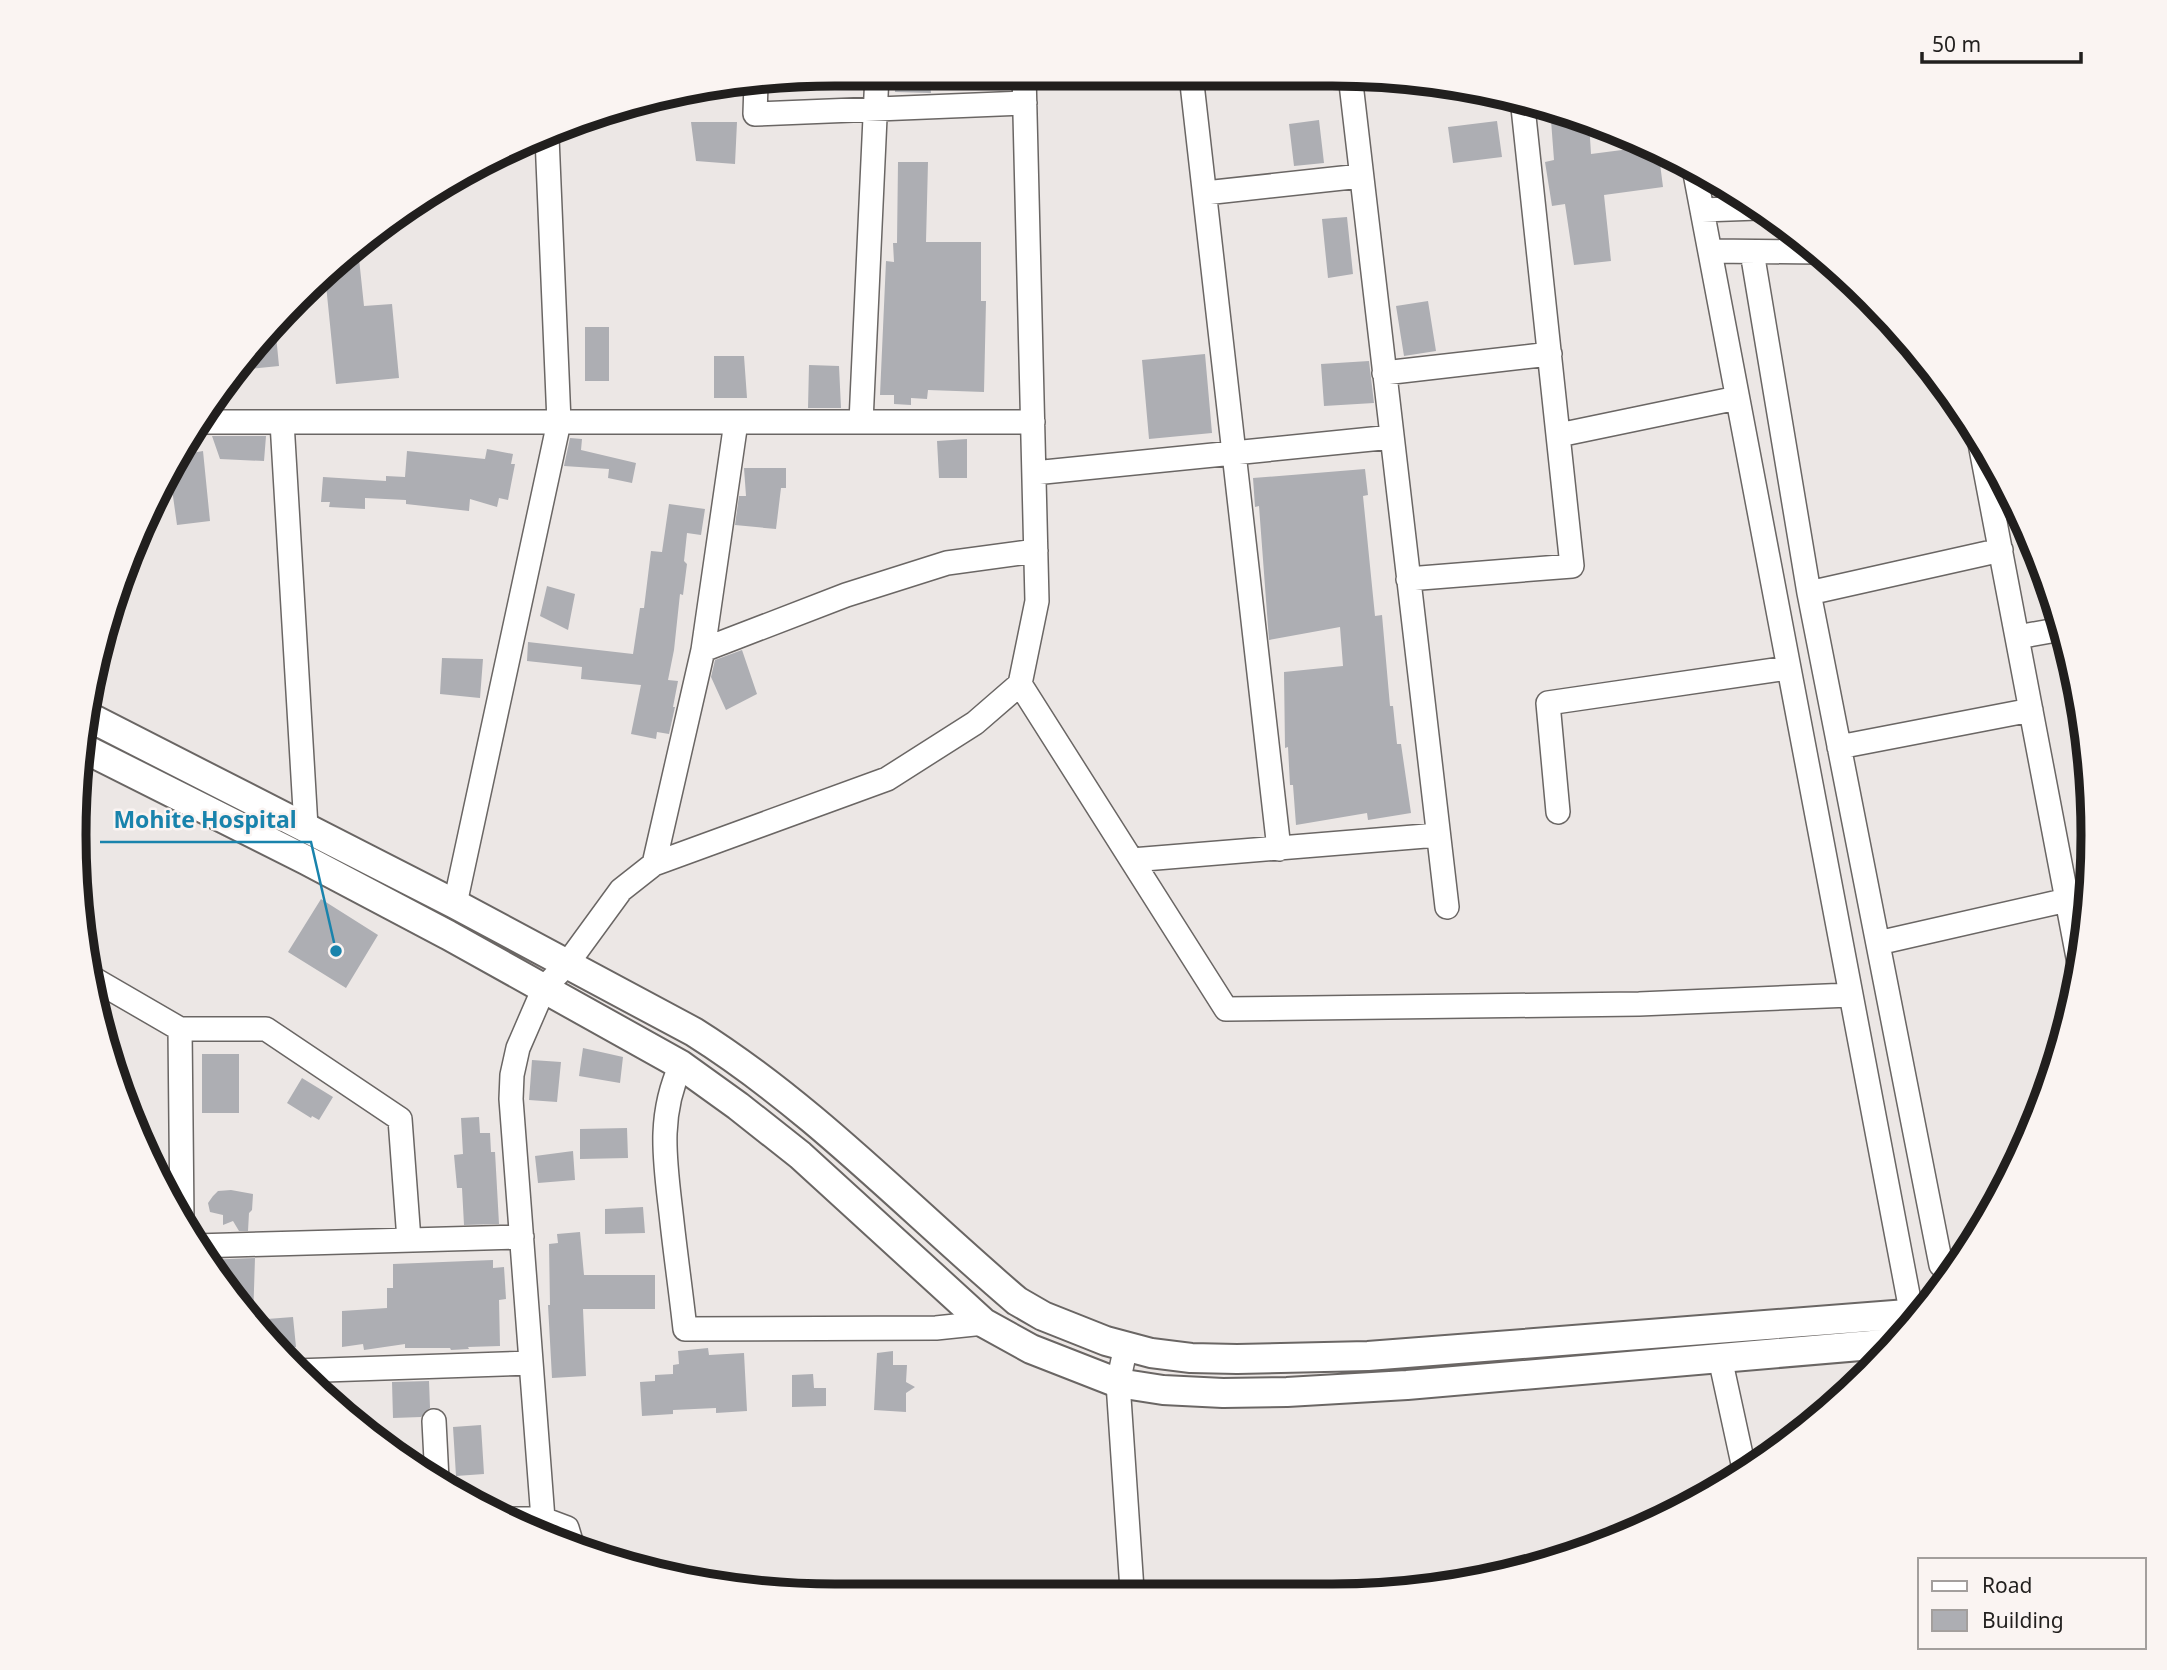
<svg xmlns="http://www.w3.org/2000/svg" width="2167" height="1670" font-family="'Noto Sans',sans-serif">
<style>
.building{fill:#adaeb3}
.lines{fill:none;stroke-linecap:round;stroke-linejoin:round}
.minor-casing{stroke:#6a6664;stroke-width:26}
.major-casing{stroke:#6a6664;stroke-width:32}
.minor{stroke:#fff;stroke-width:23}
.major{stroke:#fff;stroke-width:28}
.rim{fill:none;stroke:#211f1e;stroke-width:9}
.leader{fill:none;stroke:#1983ac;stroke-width:2.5}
.callout-dot{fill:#1983ac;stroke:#faf4f2;stroke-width:2.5}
.callout-label{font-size:23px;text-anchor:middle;font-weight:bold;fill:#1983ac;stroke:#faf4f2;stroke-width:5;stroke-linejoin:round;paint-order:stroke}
</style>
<rect width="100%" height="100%" fill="#ece7e5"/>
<path class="building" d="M894 74H929L931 93 895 92Z
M1550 107 1589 122 1591 154 1653 146 1658 148 1663 187 1604 195 1611 261 1574 265 1565 204 1552 206 1545 162 1554 160Z
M1319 120 1324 163 1294 166 1289 124Z
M1497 121 1502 157 1453 163 1448 127Z
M691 122H737L735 164 696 161Z
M898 162H928L926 242H981V301H986L984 392 928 390 927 399 911 398V405L894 404V395H880L886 261 894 262 893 243H897Z
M1347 217 1353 274 1328 278 1322 219Z
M358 249 364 306 392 304 399 378 336 384 325 275Z
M1428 301 1436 351 1404 356 1396 306Z
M275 325 279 366 240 370 262 341Z
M585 327H609V381H585Z
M1205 354 1212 433 1149 439 1142 360Z
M714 356H744L747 398H714Z
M1369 361 1374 403 1324 406 1321 364Z
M809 365 839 366 841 408H808Z
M212 436H266L264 461 220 459Z
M570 438 582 439 581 450 636 463 632 483 608 478 609 469 564 466Z
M967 439V478H939L937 441Z
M487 449 513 454 511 464H515L508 500 499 498 497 507 470 499 469 511 406 504V500L365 498V509L329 507 330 502H321L323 477 386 481V476L405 477 407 451 485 459Z
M203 451 210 521 177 525 172 489 168 490 166 476 175 456Z
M744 468H786V488H781L776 529 735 525 739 496H746Z
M1365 469 1368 495 1363 496 1375 616 1382 615 1390 706H1393L1397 744H1401L1411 813 1368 820 1367 813 1296 825 1293 785H1290L1288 747 1285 748 1284 672 1343 666 1340 627 1269 640 1259 506 1255 507 1253 478Z
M669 504 705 509 701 535 687 533 684 561 687 564 683 595 680 594 674 650 668 680 678 681 673 707H675L669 734 657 732 656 739 631 734 641 685 581 679 582 667 527 661 528 642 633 654 640 608H644L651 551 662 552Z
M547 586 575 594 568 630 540 616Z
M742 650 757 694 726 710 711 677 715 660Z
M442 658 483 659 480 698 440 694Z
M321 899 378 935 346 988 288 952Z
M583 1048 623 1057 620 1083 579 1076Z
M202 1054H239V1113H202Z
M532 1060 561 1062 557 1102 529 1100Z
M302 1078 333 1097 319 1120 312 1116 311 1118 287 1103Z
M479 1117 480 1133H490L491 1152H495L499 1224 464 1225 462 1188H457L454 1155 463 1154 461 1118Z
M627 1128 628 1158 580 1159V1129Z
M573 1151 575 1180 538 1183 535 1156Z
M231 1190 253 1194 252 1210 249 1213 248 1231H239L233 1221 223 1225V1215L210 1212 208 1203 213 1196 218 1191Z
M643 1207 645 1233 605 1234V1209Z
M580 1232 584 1275H655V1309H583L586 1376 552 1378 548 1305H550L549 1244 558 1243 557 1234Z
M255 1258 253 1320 293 1317 296 1347 276 1349 203 1260Z
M493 1260V1268L504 1267 506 1299 499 1300 500 1346 468 1347 469 1349 451 1350 450 1348H405V1344L364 1350 363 1344 342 1347V1311L387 1308V1288H393V1264Z
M708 1348 709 1355 744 1353 747 1411 716 1413V1408L673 1410V1414L642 1416 640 1382 655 1381V1375L673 1374V1365L679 1364 678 1351Z
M893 1351V1365H907L906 1382 915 1387 906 1393V1412L874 1410 877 1353Z
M813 1374 814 1388H826V1406L792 1407V1375Z
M429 1381 430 1408 421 1417 393 1418 392 1382Z
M481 1425 484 1474 456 1476 453 1427Z"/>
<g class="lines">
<g class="minor-casing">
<path id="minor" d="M1191 75 1279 849
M1350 75 1447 907
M1024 77 1059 74
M756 84 755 114 1025 103
M1694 168 1913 1321
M1205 193 1361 176
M1702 210 1758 208
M1710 251 1820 252
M1752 252 1809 593 1941 1265 1961 1263
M1384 373 1550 354
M200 422H1033
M282 422 306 827
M861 422 877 74
M1559 435 1737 398
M1979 438 2080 968
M1034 473 1392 437
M1408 579 1572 566 1522 98
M1809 593 2001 550
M2017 637 2062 629
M703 650 846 595 947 563 1036 551
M1020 684 1226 1009 1639 1004 1850 995
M1839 747 2031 710
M1558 812 1548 703 1788 668
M1132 860 1438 835
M654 864 703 650 736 422
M455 904 559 422 547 137
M1878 943 2067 900
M92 978 180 1029
M681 1065C656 1119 666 1166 672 1222 676 1258 681 1293 685 1329L936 1328 984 1323
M182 1220 180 1029H266L400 1119 409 1240
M195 1246 522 1237
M1126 1346 1118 1383 1132 1590
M1720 1358 1745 1473
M295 1371 531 1363
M434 1421 437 1480
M515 1519H543L567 1528 573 1548
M543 1519 511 1099 512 1075 518 1048 544 988 567 964 621 890 654 864 887 779 975 723 1020 684 1037 601 1024 74"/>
</g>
<g class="major-casing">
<path id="major" d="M89 717 455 904 694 1032C813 1107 910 1210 1017 1301L1043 1316 1106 1341 1151 1353 1191 1358 1237 1359 1368 1356 1920 1313
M85 749 306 860 448 935 681 1065 738 1106 800 1155 984 1323 1031 1349 1118 1383 1163 1390 1223 1393 1287 1392 1407 1385 1895 1343"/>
</g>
<use href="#minor" class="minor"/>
<use href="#major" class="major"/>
</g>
<path d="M0 0H2167V1670H0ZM835 86H1332A749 749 0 0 1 2081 835V835A749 749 0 0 1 1332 1584H835A749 749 0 0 1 86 835V835A749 749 0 0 1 835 86Z" fill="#faf4f2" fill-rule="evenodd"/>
<path class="rim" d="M835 86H1332A749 749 0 0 1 2081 835V835A749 749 0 0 1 1332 1584H835A749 749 0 0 1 86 835V835A749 749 0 0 1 835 86Z"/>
<path class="leader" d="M336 951L311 842H100"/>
<circle class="callout-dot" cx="336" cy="951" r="7"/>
<g class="callout-label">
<text x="205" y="828">Mohite Hospital</text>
</g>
<rect x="1918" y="1558" width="228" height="91" fill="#faf4f2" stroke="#a39f9d" stroke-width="2"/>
<rect x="1932" y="1581" width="35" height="10" fill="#ffffff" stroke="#a39f9d" stroke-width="2"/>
<text x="1982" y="1593" font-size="21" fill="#211f1e">Road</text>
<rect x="1932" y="1610" width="35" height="21" fill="#adaeb3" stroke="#a39f9d" stroke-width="2"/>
<text x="1982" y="1628" font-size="21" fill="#211f1e">Building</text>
<path d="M1922 52v10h159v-10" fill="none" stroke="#211f1e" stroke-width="3.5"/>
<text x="1932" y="52" font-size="21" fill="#211f1e" stroke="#faf4f2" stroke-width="5" paint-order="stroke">50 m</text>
</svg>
